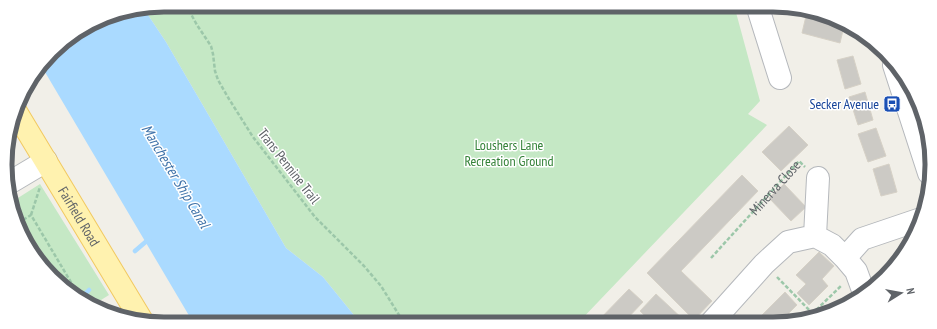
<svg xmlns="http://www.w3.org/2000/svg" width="937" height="329" font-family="'PT Sans Narrow',sans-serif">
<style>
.green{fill:#c5e8c5}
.water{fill:#aadaff}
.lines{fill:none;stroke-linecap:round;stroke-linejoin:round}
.stream{stroke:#aadaff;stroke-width:4.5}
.building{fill:#cccac5;stroke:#d6d1c6}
.minor-casing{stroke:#b5b8bc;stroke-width:24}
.major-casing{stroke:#f2c960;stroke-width:24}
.path{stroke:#9cc7a9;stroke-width:2.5;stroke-dasharray:4 2;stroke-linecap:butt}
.minor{stroke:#fff;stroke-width:22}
.major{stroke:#fff2af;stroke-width:22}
.labels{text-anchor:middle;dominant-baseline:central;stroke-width:3;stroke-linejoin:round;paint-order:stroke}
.transit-label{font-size:14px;fill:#164399;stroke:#fff;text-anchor:end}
.park-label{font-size:14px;fill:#348238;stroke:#fff}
.street-label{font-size:14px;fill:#5f6368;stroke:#fff}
.water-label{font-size:15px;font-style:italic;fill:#4174aa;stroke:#fff}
.rim{fill:none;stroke:#5f6368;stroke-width:5}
</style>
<rect width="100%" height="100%" fill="#f1efe8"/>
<path class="green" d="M165 5H734L760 101 748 114 767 125 578 323 359 324 353 314 323 277 286 248 166 42 144 9Z
M40 184 109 295 93 305 76 297 32 253 10 206V203Z"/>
<path class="water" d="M144 9 166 42 286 248 323 277 353 314 359 324H194L42 67 59 45 104 17Z"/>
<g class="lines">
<path class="stream" d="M135 251 149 239
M80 299 89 290"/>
</g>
<path class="building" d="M806 16 844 26 840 43 802 33Z
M853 56 861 84 845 89 837 60Z
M865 92 873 120 858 125 849 97Z
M789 126 808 145 781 171 762 152Z
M876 128 886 156 868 162 858 134Z
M889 164 897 192 881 196 873 169Z
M742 175 758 191 681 271 712 301 694 320 647 273Z
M784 184 806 207 791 221 769 198Z
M819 252 834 266 822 279 828 286 809 305 797 293 806 284 796 275Z
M629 289 643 302 623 323H596Z
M785 292 797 305 779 323H754Z
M656 294 686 322 685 323H652L640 311Z"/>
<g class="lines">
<g class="minor-casing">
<path id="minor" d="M757 5 780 78
M894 65 929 173
M9 183 46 161
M815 236 818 178
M864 293 856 271 845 258 862 239 921 219
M711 323 764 264 788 242 815 236 832 245 845 258"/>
</g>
<g class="major-casing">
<g id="major">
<path id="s2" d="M16 112 142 321"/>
</g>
</g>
<g class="path">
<path d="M186 5 197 25 211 46 213 54 215 71 218 80 229 99 253 137 315 217 364 266 381 286 404 323"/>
<path d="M31 215 40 187"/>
<path d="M18 223 31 215 75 289 71 292"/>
<path id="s1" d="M711 258 799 161 805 167"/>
<path d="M777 277 815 316"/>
<path d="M812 314 842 285"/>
</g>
<use href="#minor" class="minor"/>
<use href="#major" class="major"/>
</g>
<defs>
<g id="bus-square" transform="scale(0.9)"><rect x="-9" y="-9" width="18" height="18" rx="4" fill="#1a4fb4" stroke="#fff"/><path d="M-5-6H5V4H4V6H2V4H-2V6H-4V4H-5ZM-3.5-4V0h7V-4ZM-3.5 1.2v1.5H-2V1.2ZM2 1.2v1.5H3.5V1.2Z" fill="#fff"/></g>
</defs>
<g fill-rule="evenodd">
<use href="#bus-square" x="892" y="104"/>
</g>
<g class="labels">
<g class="transit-label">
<text x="879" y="104">Secker Avenue</text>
</g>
<g class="park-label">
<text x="509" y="145">Loushers Lane<tspan x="509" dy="16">Recreation Ground</tspan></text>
</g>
<g class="street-label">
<text transform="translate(289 166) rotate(52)">Trans Pennine Trail</text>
<text stroke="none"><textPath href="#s1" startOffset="95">Minerva Close</textPath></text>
<text stroke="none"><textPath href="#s2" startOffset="122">Fairfield Road</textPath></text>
</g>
<g class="water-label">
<text transform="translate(176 176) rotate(59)">Manchester Ship Canal</text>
</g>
</g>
<path d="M0 0H937V329H0ZM164 12H773A152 152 0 0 1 925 164V165A152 152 0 0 1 773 317H164A152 152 0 0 1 12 165V164A152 152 0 0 1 164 12Z" fill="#fff" fill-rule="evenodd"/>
<path class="rim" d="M164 12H773A152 152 0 0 1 925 164V165A152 152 0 0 1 773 317H164A152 152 0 0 1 12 165V164A152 152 0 0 1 164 12Z"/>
<g transform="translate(901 293) rotate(79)" stroke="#ffffff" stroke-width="3" paint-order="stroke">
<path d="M0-3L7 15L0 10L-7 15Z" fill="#5f6368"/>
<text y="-6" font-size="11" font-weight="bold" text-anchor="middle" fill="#5f6368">N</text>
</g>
</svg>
